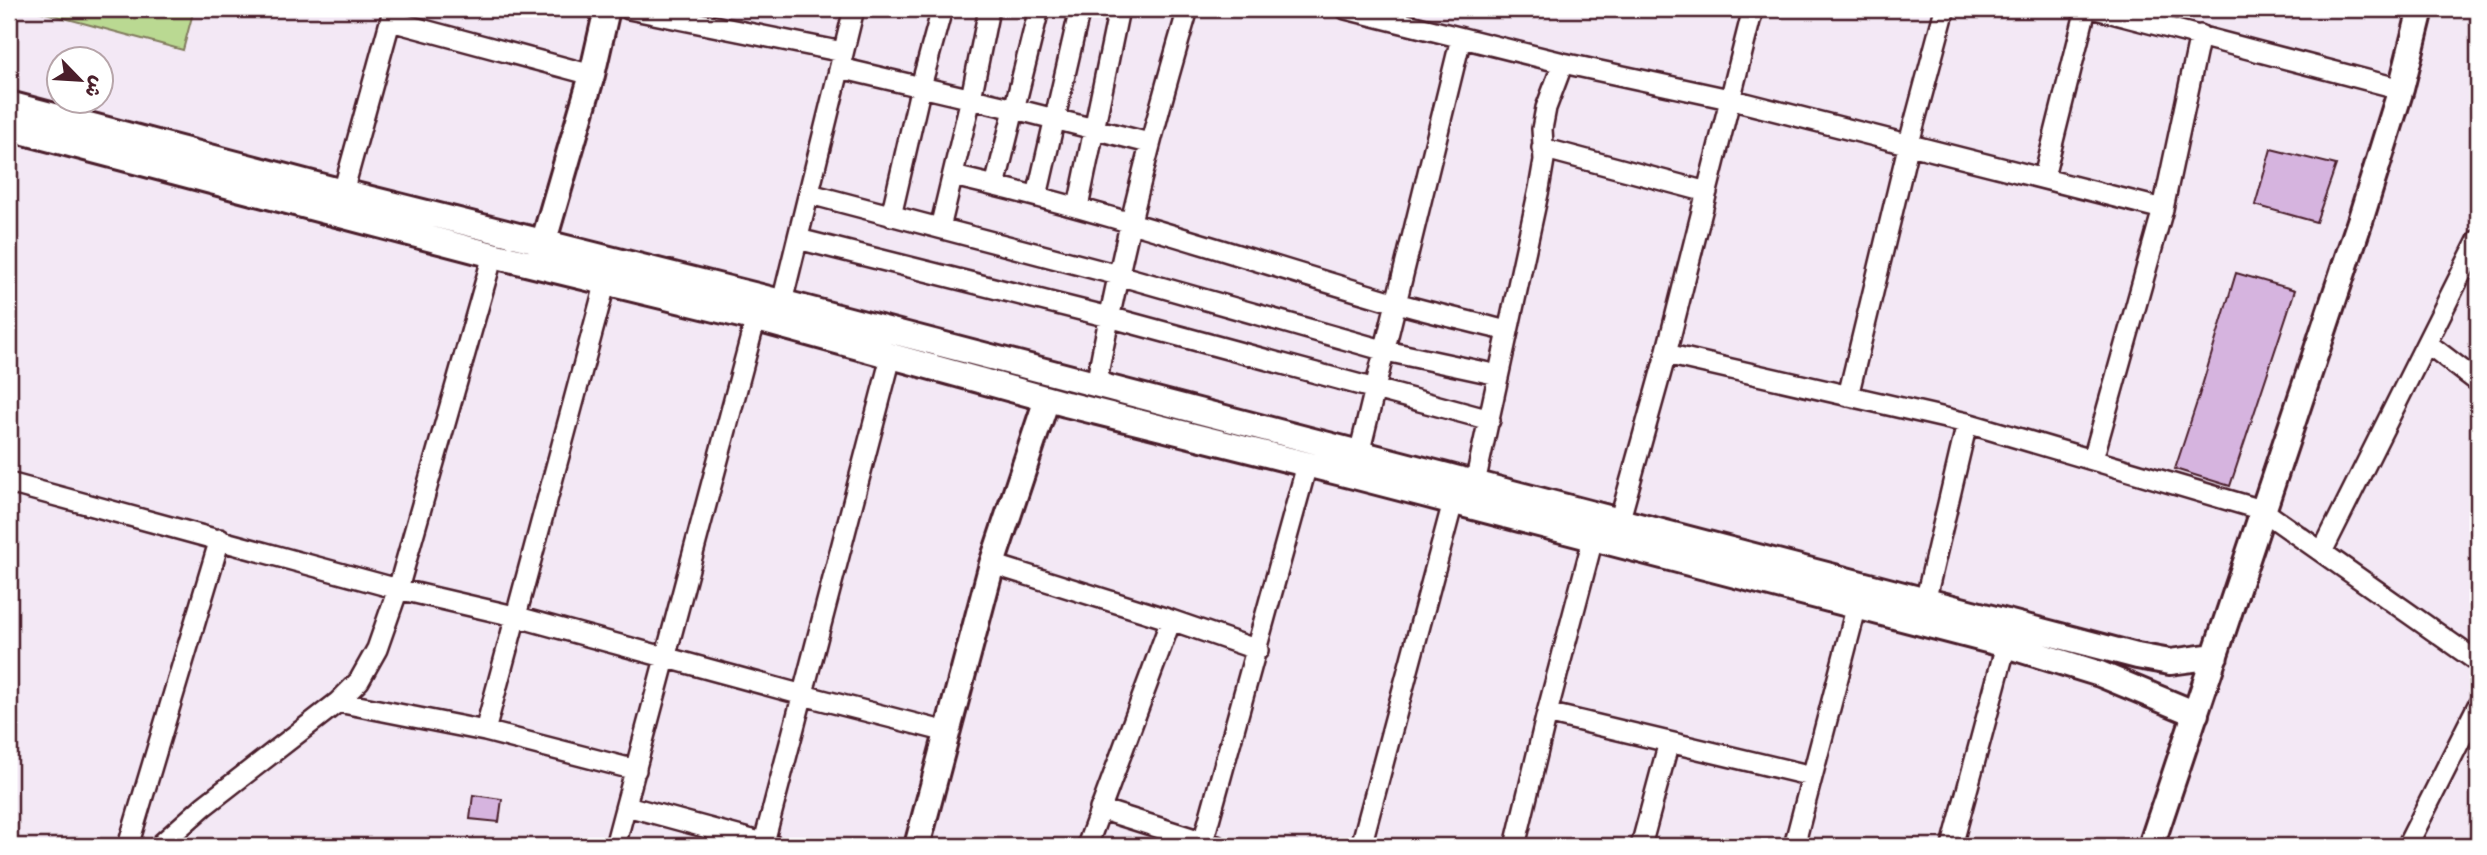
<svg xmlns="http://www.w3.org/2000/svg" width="2487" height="855" font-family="Caveat,'Playpen Sans Arabic',sans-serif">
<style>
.garden{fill:#bad992;stroke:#827c5e;stroke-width:2}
.building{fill:#d6b4df;stroke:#4a1f2b;stroke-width:2}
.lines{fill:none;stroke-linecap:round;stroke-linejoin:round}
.minor-casing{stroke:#4a1f2b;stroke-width:24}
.tertiary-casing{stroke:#4a1f2b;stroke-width:30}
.minor{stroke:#fff;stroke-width:19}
.tertiary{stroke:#fff;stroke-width:24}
</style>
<rect width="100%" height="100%" fill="#f3e8f5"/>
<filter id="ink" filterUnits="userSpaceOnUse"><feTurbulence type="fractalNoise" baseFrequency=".0143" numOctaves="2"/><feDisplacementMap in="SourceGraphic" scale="14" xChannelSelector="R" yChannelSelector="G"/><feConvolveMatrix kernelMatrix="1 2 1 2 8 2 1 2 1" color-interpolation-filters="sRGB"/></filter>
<g filter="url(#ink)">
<path class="garden" d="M31 9H194L183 50Z"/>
<path class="building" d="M2271 149 2336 165 2316 222 2255 205Z
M2236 273 2295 290 2230 486 2175 469 2198 399Z
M473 795 502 799 499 822 470 819Z"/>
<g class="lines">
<g class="minor-casing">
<path id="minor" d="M629 9 843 52
M1346 9 1563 63 1729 99 2163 209
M2096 9 2401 89
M391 21 592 75
M840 68 1015 109 1149 143
M1542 148 1707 192
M953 176C1102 210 1247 259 1393 302 1431 313 1469 321 1507 331
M2044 177 2086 9
M995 186 1039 9
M343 192 393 11
M810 194 1118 275 1386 351 1498 375
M1037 196 1080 9
M1078 207 1119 9
M891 216 921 86 942 9
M940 228 971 98 989 9
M798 239 1109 317 1490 420
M782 302 854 9
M2427 343 2478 382
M1666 354 1967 423 2262 510 2478 662
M1096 385C1120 256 1151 134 1188 9
M1848 396 1909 143 1945 9
M1359 454 1461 38
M2093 459 2163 209 2200 35
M9 483 398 589 514 616 803 695 947 732
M1475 483 1539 189 1544 160 1542 129 1546 108 1563 63
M1616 533 1666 354 1753 9
M2322 552 2478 240
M992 564 1171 620 1258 650
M1925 602 1967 423
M338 702 485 731 636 770
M1547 713 1812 776
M485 731 606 281
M627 806 774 846
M1100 809 1217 846
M1203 842 1307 465
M128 846 220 539
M159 846 204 806 338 702 359 681 377 649 398 589 493 255
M615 846 759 306
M763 846 891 357
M1087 846 1171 620
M1361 846 1453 502
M1515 846 1547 713 1593 539
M1641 846 1669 742
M1794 846 1857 605
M1952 846 2006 645
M2407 846 2478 705"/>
</g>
<g class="tertiary-casing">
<path id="tertiary" d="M9 104 343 192 761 297 2137 656 2170 662 2215 656
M9 128 493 255 757 319 1066 404 1354 476 2006 645 2100 674 2196 714
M540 254 592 75 607 9
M917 846 992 564 1047 399
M2151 846 2361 218 2401 89 2421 9"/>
</g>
<use href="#minor" class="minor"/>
<use href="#tertiary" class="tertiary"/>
</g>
</g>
<rect width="2487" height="855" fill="none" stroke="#fff" stroke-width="35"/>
<rect x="18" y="18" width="2452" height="820" fill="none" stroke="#4a1f2b" stroke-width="2.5" filter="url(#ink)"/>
<g transform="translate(80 80) rotate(115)"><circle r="33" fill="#ffffff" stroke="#b7a5aa" stroke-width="2"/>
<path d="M0-5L12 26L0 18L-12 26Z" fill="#4a1f2b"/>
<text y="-10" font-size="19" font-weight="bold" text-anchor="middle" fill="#4a1f2b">ش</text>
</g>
</svg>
